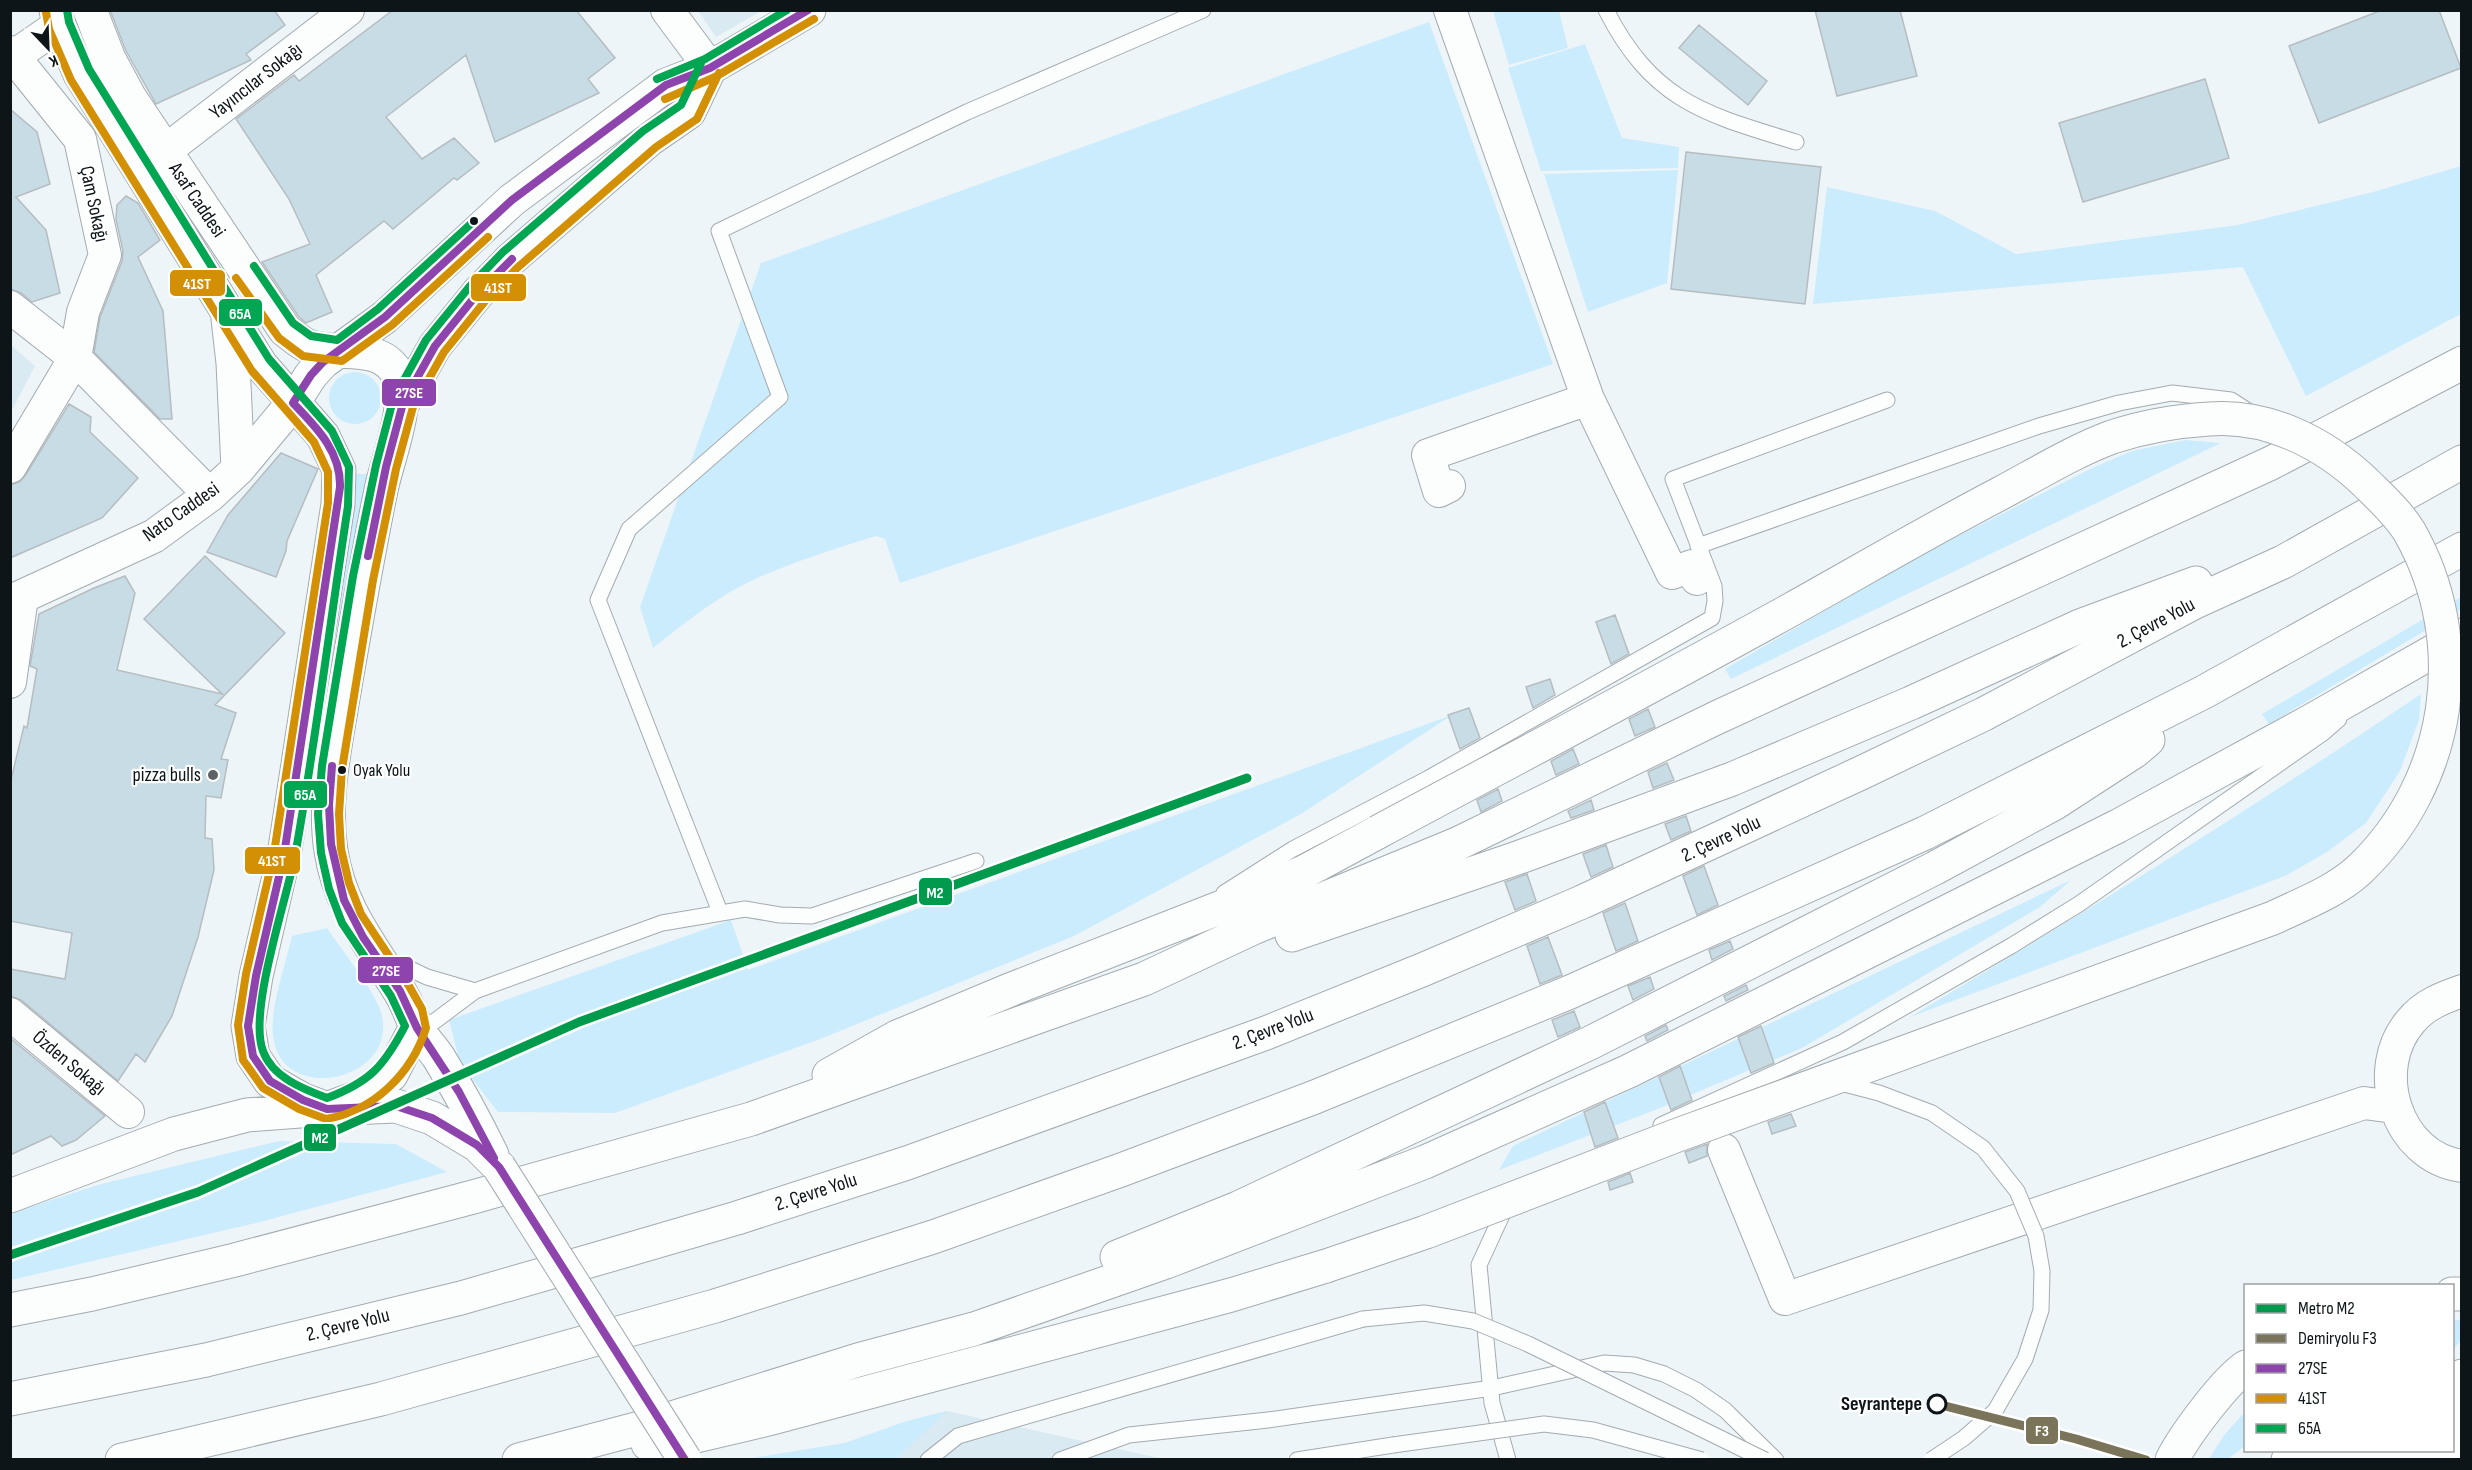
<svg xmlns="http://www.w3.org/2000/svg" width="2472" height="1470" font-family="'Sofia Sans Condensed',sans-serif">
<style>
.built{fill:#d9eaf2}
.green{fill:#cbecfc}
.building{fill:#c8dce5;stroke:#b5bdc0;stroke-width:1.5}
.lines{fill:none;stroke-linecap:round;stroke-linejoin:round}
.lane-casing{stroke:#a4abaf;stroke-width:17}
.street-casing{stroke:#a4abaf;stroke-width:34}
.secondary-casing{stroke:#a4abaf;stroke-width:35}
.primary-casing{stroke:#a4abaf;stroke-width:35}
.highway-casing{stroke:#a4abaf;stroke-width:35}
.lane{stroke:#fcfefe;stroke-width:15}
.street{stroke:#fcfefe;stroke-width:32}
.secondary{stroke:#fcfefe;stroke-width:33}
.primary{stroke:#fcfefe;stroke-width:33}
.highway{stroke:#fcfefe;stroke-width:33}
.lane-bridge-casing{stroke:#a4abaf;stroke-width:17;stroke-linecap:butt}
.secondary-bridge-casing{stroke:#a4abaf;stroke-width:35;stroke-linecap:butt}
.highway-bridge-casing{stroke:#a4abaf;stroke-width:35;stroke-linecap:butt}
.lane-bridge{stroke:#fcfefe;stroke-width:15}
.secondary-bridge{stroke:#fcfefe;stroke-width:33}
.highway-bridge{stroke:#fcfefe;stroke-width:33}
.bus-1-casing{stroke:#fff;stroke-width:12}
.bus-2-casing{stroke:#fff;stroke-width:12}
.bus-3-casing{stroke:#fff;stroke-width:12}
.bus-1{stroke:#8e44ad;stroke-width:8}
.bus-2{stroke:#d49004;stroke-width:8}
.bus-3{stroke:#00a651;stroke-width:8}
.rail-1-casing{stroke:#fff;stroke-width:14}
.rail-1{stroke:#7a745a;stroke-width:9}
.metro-1-casing{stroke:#fff;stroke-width:14}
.metro-1{stroke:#009a4c;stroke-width:9}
.bus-dot{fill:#0d1519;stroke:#fff;stroke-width:2}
.poi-dot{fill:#5b6367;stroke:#fff;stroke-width:2}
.stop-dot{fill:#fff;stroke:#0d1519;stroke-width:3}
.labels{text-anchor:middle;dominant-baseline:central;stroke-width:4.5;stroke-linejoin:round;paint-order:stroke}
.bus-label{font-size:18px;fill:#0d1519;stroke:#fff;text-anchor:start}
.street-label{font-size:20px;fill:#0d1519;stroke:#fff}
.poi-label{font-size:20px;fill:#0d1519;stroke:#fff;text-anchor:end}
.stop-label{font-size:20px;font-weight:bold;fill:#0d1519;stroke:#fff;text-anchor:end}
.line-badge{stroke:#fff;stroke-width:2}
.badge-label{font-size:16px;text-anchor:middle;font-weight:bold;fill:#fff}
</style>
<rect width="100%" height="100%" fill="#edf5f9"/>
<path class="built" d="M698 11H761L716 37Z
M11 345 35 366 11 412Z
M947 1411 1163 1459 746 1460 845 1443 907 1421Z"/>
<path class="green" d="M1493 11H1559L1568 48 1509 65Z
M1429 22 1553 364 900 583 885 539 876 536C834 549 792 562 753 580 716 597 685 623 653 648L640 607 761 263Z
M1585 44 1622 138 1679 147 1678 168 1541 171 1508 68Z
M2461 166V314L2306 396 2243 267 1813 304 1827 187 1935 211 2016 254 2238 225 2373 192Z
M1678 170 1667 283 1588 312 1544 174Z
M329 398a26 26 0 1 1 52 0a26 26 0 1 1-52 0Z
M2185 440 2221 443 1731 679 1725 669 1921 555 2092 468 2132 451Z
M355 474H368L338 632 333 630Z
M2461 597V609L2269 724 2262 714Z
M2421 694 2419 720 2400 771 2366 823 2327 852 2285 876 1910 1017C2083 914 2254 807 2421 694Z
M1452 715 1301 814 1074 936 820 1039 615 1113 498 1112 460 1063 449 1020 731 920 748 970Z
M2071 880 2040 907 1802 1048 1655 1110 1499 1170 1513 1146Z
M327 928C340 948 375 991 381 1012 401 1082 278 1107 273 1034 270 1008 286 962 292 936Z
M279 1141 396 1144 447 1172 260 1222 11 1280V1213L101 1184Z
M2452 1319 2462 1321 2461 1341 2453 1349Z
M947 1411 896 1459H746L845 1443 907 1421Z
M2245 1412V1446L2228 1459H2209L2224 1435Z"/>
<path class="building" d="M110 10H274L285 25 246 54 251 60 156 104 126 51Z
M393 10H576L615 58 588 79 599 93 495 142 466 55 386 117 422 159 454 138 479 163 457 180 454 178 393 229 384 221 316 275 332 312 306 323 299 317 262 262 310 244 289 199 236 119 294 75 299 81Z
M1815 10H1900L1917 76 1837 96Z
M2382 10H2439L2461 68 2319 123 2289 46Z
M1699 25 1767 81 1748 105 1679 48Z
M2205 79 2229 158 2083 202 2059 123Z
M10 109 37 132 50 184 16 197 46 230 60 293 32 302 21 293 10 289Z
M1686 152 1821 167 1805 304 1671 289Z
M126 196 138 203 160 240 138 257 163 311 172 419H160L94 352 100 317 122 261 123 251 116 219 117 205Z
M69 404 91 417 90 432 138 478 102 518 10 558V485L19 482 25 476Z
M281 453 318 469 287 541 286 551 276 577 207 552 228 515Z
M205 556 285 633 215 705 236 713 221 759 228 760 221 798 206 796 205 838 212 839 214 870 198 937 172 1016 145 1062 136 1054 118 1081 21 1000 10 996V969L65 979 72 933 10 921V784L24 726 27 728 37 669 30 666 35 637 39 614 94 588 125 576 135 593 117 670 222 694 144 619Z
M1615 615 1629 654 1611 664 1596 622Z
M1550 679 1555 695 1533 708 1526 687Z
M1469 708 1480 738 1460 749 1448 715Z
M1648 709 1655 727 1635 736 1629 719Z
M1573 749 1579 764 1556 775 1551 761Z
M1667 763 1674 780 1653 788 1648 772Z
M1498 789 1502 801 1481 812 1477 800Z
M1591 800 1594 810 1571 818 1568 811Z
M1686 816 1691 831 1671 840 1665 824Z
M1606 845 1613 867 1591 877 1583 854Z
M1704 866 1718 905 1697 915 1683 876Z
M1527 874 1536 901 1515 910 1505 882Z
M1625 903 1638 941 1616 951 1603 913Z
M1548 937 1562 975 1540 984 1527 946Z
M1730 941 1733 949 1712 960 1709 950Z
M1650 977 1654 989 1633 1000 1628 986Z
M1746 985 1748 990 1726 1001 1724 996Z
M1574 1011 1580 1027 1558 1037 1552 1020Z
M1666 1025 1668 1030 1647 1041 1645 1036Z
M1761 1026 1774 1063 1751 1073 1738 1037Z
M10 1038 105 1116 76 1140 62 1146 51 1136 10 1155Z
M1680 1066 1692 1100 1671 1110 1659 1077Z
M1605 1102 1618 1138 1595 1147 1584 1112Z
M1791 1114 1796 1126 1772 1134 1768 1122Z
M1707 1144V1156L1689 1163 1685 1152Z
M1630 1173 1633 1182 1610 1190 1608 1182Z"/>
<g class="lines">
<g class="lane-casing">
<path id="lane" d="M1606 10C1653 102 1705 114 1796 142
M1698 546 2039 426 2119 403 2172 393 2231 400 2251 413
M1224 893 1293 849 1427 779 1712 618 1715 601 1714 586 1673 479 1887 400
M720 912 598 600 629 529 780 397 719 231 967 112 1203 10
M385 963 404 966 427 977 475 991 435 1021 416 1027
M475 991 662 923 745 909 780 915 812 916 976 861
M1661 1125 1843 1042 2011 946 2079 904 2323 733 2339 719
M1507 1204 1479 1265 1492 1403 1508 1460
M928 1460 958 1436 1363 1319
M1060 1460 1129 1435 1268 1420 1492 1388 1604 1363 1634 1365 1664 1374 1696 1390 1725 1410 1776 1460
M1297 1460 1393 1445"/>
</g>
<g class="street-casing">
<path id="street" d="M667 10 710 68
M1450 10 1588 399 1672 573 1692 566 1697 579
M10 52 80 139 105 255 83 312 75 358 210 495
M10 59 59 25
M165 151 348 10
M10 307 75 358 10 467
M1449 486 1439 491 1428 455 1588 399
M10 682 22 597
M2462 991C2442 998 2424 1005 2411 1021 2369 1069 2396 1157 2462 1166
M10 1014 128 1112
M1724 1150 1785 1299 2364 1103 2394 1107"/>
</g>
<g class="secondary-casing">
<path id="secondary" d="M56 10 59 25 80 74 227 311 261 365 323 436 339 470 338 504 284 855 256 976 248 1026 253 1056 270 1081 303 1100 327 1109 396 1106 432 1118 477 1145 499 1167
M90 10 109 59 130 98 285 330C292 335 300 343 308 346 339 358 382 340 399 377 410 403 387 461 381 490 367 559 355 628 343 698 335 748 323 800 331 851 340 909 371 944 400 992 407 1003 411 1015 416 1027 422 1038 432 1047 439 1058 458 1089 476 1122 492 1155
M228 319 233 363 238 469
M403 403 435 346 478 293 510 260 650 139 689 112 710 68
M10 602 154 536 210 495 238 469 293 403 311 375 323 362 385 317 512 200 666 85 710 68 809 10
M10 1196 174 1134 247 1115 327 1109 351 1100 370 1091 391 1075 416 1027"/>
</g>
<g class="primary-casing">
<path id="primary" d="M2452 1294H2462
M2462 1376C2451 1391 2456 1413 2462 1429
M2172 1460C2184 1436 2224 1382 2246 1367
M2288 1460C2335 1443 2413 1451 2462 1458"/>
</g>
<g class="highway-casing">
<path id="highway" d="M1292 935 1520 857 1732 779 1911 703 2080 626 2196 583
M829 1075 897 1037 1012 989 1237 901 1304 872 1378 832
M1117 1257 1238 1208 1592 1042 1935 868 2055 803 2135 751 2148 740
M10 1310 92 1294 235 1260 473 1197 751 1119 1144 979 1253 928 1457 844 1718 717 2271 463 2462 363
M10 1399 206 1360 461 1298 593 1260 737 1218 907 1163 1266 1033 1422 970 1582 902 1863 772 1984 714 2195 602 2283 562 2462 462
M648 1444 692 1437 768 1419 1231 1295 1326 1266
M122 1460 381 1399 715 1306 933 1237 1121 1170 1315 1097 1570 992 1925 833 2204 692 2462 549
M519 1460 640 1428 858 1360 974 1329 1166 1262 1425 1162 1629 1071 2118 826 2309 722 2462 635"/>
</g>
<use href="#lane" class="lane"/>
<use href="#street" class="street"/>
<use href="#secondary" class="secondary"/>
<use href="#primary" class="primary"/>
<use href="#highway" class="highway"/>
<g class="lane-bridge-casing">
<path id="lane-bridge" d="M1837 1082 1879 1093 1932 1113 1983 1148 2017 1191 2036 1236 2042 1271 2041 1310 2025 1359 1995 1411 1964 1438 1931 1460
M1363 1319 1424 1313 1473 1321 1528 1344 1765 1460
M1393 1445 1544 1424 1593 1430 1702 1460"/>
</g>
<g class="secondary-bridge-casing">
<path id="secondary-bridge" d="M499 1167 685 1460"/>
</g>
<g class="highway-bridge-casing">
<path id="highway-bridge" d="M1326 1266 1426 1232 1675 1136 2273 918C2302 904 2335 892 2359 870 2452 782 2472 641 2409 531 2397 512 2380 497 2365 482 2324 443 2267 414 2209 419 2177 421 2142 427 2112 437 2074 451 2037 474 2001 493 1930 530 1862 570 1792 609 1655 685 1516 758 1378 832"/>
</g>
<use href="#lane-bridge" class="lane-bridge"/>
<use href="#secondary-bridge" class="secondary-bridge"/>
<use href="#highway-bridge" class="highway-bridge"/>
<g class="bus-1-casing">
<path id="bus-1" d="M368 556 386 467 403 403 435 346 478 293 512 259
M332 766 329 805 331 844 344 900 363 937 400 991 417 1028 459 1092 494 1158
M685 1460 499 1167 477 1145 432 1118 396 1106 327 1109 303 1100 270 1081 253 1056 248 1026 256 976 284 855 340 487C341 451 316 427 293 403L311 375 323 362 385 317 512 200 666 85 710 68 808 10"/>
</g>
<g class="bus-2-casing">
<path id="bus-2" d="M46 12 49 29 71 80 252 371 314 442 328 472V503L274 853 246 974 238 1025 243 1060 263 1088 299 1109 326 1119C374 1111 412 1073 426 1028L422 1009 409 986 361 914 349 883 341 849 339 814 342 769 373 580 396 469 413 407 444 352 486 300 517 268 656 147 697 119 719 73
M665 99 715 77 814 19
M236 278 279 338 303 356 342 361 392 325 488 237"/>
</g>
<g class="bus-3-casing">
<path id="bus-3" d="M67 10 69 22 89 69 269 359 332 431 349 467 348 506C330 622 316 740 295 856 286 901 248 1012 263 1051 272 1077 303 1089 327 1098 370 1082 384 1066 405 1026L391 996 342 923 329 889 321 853 318 814 322 766 353 576 376 465 393 400 426 340 470 286 503 252 643 131 681 105 701 63
M657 79 705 59 787 10
M254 266 293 323 311 336 337 340 378 309 474 221"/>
</g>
<use href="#bus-1" class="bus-1"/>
<use href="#bus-2" class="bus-2"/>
<use href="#bus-3" class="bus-3"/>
<g class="rail-1-casing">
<path id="rail-1" d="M1937 1404 2076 1439 2146 1460"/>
</g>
<use href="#rail-1" class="rail-1"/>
<g class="metro-1-casing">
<path id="metro-1" d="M10 1255 198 1192 579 1022 1247 778"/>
</g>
<use href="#metro-1" class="metro-1"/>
</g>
<g class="bus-dot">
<circle cx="474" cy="221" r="5"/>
<circle cx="342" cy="770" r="5"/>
</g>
<circle class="poi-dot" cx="213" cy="775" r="6"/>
<circle class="stop-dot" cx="1937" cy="1404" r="9"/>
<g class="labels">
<g class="bus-label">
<text x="353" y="770">Oyak Yolu</text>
</g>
<g class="street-label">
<text transform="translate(256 81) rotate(-38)">Yayıncılar Sokağı</text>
<text transform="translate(197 200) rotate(56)">Asaf Caddesi</text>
<text transform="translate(94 204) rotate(78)">Çam Sokağı</text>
<text transform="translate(181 512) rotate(-35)">Nato Caddesi</text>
<text transform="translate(2156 623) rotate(-28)">2. Çevre Yolu</text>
<text transform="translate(1721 839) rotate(-25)">2. Çevre Yolu</text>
<text transform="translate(1273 1029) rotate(-21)">2. Çevre Yolu</text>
<text transform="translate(69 1063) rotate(40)">Özden Sokağı</text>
<text transform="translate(816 1192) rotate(-18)">2. Çevre Yolu</text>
<text transform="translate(348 1325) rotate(-14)">2. Çevre Yolu</text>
</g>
<g class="poi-label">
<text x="201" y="775">pizza bulls</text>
</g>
<g class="stop-label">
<text x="1922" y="1404">Seyrantepe</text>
</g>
</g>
<g class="line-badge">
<rect x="169" y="269" width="57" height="28" rx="6" fill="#d49004"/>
<rect x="470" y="273" width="57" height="29" rx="6" fill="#d49004"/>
<rect x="218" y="298" width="45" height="29" rx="6" fill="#00a651"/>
<rect x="381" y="378" width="56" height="29" rx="6" fill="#8e44ad"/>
<rect x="283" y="780" width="45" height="29" rx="6" fill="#00a651"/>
<rect x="244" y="846" width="57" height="29" rx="6" fill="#d49004"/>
<rect x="918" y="877" width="35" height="29" rx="6" fill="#009a4c"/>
<rect x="357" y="956" width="57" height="28" rx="6" fill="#8e44ad"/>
<rect x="303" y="1123" width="34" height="29" rx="6" fill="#009a4c"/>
<rect x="2025" y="1416" width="34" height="29" rx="6" fill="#7a745a"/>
</g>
<g class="badge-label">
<text x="197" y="289">41ST</text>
<text x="498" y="293">41ST</text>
<text x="240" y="319">65A</text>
<text x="409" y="398">27SE</text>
<text x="305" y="800">65A</text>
<text x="272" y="866">41ST</text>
<text x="935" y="898">M2</text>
<text x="386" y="976">27SE</text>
<text x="320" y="1143">M2</text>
<text x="2042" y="1436">F3</text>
</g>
<rect width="2472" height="1470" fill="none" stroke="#0d1519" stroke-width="24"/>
<rect x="2244" y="1284" width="210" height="168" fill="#ffffff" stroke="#9ea1a3" stroke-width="1.5"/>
<rect x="2256" y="1304" width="30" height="9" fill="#009a4c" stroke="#9ea1a3" stroke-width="1.5"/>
<text x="2298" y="1314" font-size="18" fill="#0d1519">Metro M2</text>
<rect x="2256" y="1334" width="30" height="9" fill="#7a745a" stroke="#9ea1a3" stroke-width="1.5"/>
<text x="2298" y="1344" font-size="18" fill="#0d1519">Demiryolu F3</text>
<rect x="2256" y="1364" width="30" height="9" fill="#8e44ad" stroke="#9ea1a3" stroke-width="1.5"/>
<text x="2298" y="1374" font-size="18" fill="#0d1519">27SE</text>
<rect x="2256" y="1394" width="30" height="9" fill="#d49004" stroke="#9ea1a3" stroke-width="1.5"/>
<text x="2298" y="1404" font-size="18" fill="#0d1519">41ST</text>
<rect x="2256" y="1424" width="30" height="9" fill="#00a651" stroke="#9ea1a3" stroke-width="1.5"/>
<text x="2298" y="1434" font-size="18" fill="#0d1519">65A</text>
<g transform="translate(48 48) rotate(157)" stroke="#ffffff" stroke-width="4.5" paint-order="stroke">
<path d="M0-4.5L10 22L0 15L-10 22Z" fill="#0d1519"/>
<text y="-9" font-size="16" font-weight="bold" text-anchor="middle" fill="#0d1519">K</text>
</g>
</svg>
